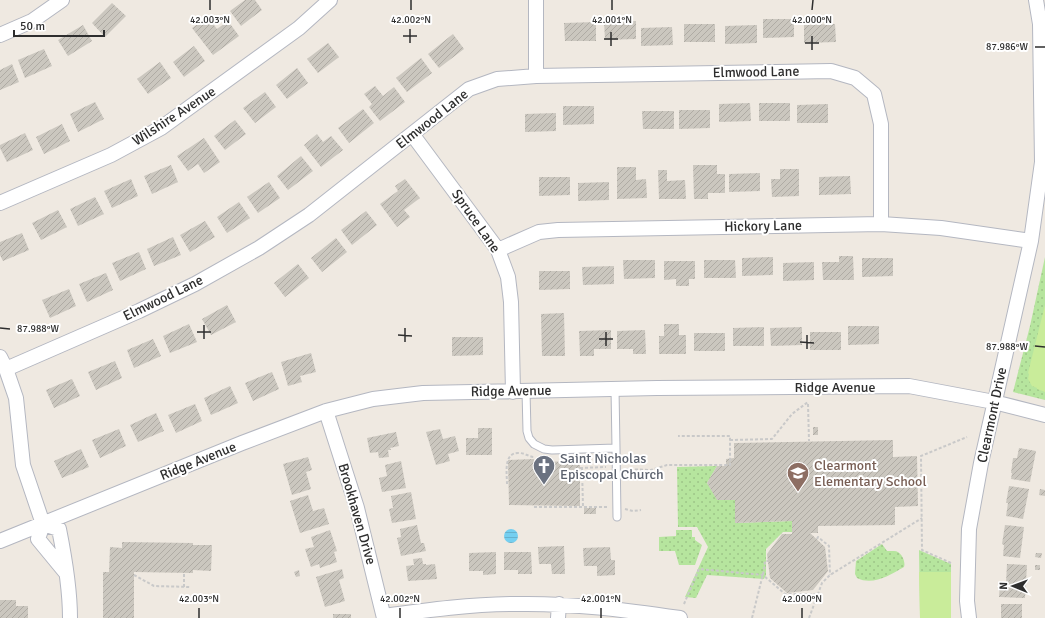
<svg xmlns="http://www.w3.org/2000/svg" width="1045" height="618" font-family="Signika,sans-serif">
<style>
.grass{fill:url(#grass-dots)}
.pitch{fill:#c9ec9a}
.water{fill:url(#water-rules)}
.building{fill:url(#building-hatch)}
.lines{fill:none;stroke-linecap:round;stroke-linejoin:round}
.service-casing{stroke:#b4b7c1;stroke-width:9}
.minor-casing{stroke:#b4b7c1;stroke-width:16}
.path{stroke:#c9c9c9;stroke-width:2;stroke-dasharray:3 2;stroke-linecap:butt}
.service{stroke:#fff;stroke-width:7}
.minor{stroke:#fff;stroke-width:14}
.ticks{fill:none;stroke:#2e2e2e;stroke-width:1.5}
.labels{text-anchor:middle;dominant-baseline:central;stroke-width:4;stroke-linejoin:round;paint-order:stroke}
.street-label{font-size:14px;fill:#2e2e2e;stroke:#fff}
.worship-label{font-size:14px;fill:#5b616d;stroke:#fff;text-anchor:start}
.education-label{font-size:14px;fill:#785e54;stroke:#fff;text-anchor:start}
.ticks-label{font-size:10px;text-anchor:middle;fill:#2e2e2e;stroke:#fff;stroke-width:4;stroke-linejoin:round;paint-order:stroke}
</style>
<defs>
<pattern id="grass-dots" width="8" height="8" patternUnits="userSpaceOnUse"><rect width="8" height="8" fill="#b6e59e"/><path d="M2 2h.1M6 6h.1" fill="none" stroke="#9dc588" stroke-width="1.8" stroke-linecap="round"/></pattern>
<pattern id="water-rules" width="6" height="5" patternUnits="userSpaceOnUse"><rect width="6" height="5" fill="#75cff0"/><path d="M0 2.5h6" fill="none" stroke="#66b2ce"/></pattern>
<pattern id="building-hatch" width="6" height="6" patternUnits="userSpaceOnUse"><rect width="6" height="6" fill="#cbc7bf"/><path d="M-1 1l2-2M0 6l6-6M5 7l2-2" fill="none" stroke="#afaba4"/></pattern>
</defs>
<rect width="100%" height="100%" fill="#efe9e1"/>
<path class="grass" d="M1045 257V400L1013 392 1030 326Z
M717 466 707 483 718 500H735V523L792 521V532H783L766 549V575L764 579 707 575 696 598 685 597 708 547 697 527H678L677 467Z
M676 530H692V537H695V540L702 545 695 565H679L675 551H659V537L676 536Z
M882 544 887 551C889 551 891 551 893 551 901 550 906 561 904 567 890 575 873 586 857 578L855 574 856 561Z
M919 550 951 564V618H920Z"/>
<path class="pitch" d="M1045 305V392L1037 389V388L1032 386 1028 379 1029 374 1028 373Z
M919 572H951V618H920Z"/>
<path class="water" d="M504 536a7 7 0 1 1 14 0a7 7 0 1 1-14 0Z"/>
<path class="building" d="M245 0H255L262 10 241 26 230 11Z
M112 3 126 16 105 37 92 23Z
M208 17 217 29 228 21 239 36 213 55 192 28Z
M763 19H794V37L763 38Z
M604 21H636V39L605 40Z
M596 22V41H565L564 23Z
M684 24H715V42H684Z
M835 24 836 42 804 43V25Z
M83 25 92 41 68 56 58 40Z
M757 25V43L725 44V26Z
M672 27 673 45 641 46V28Z
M453 34 464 49 439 68 428 54Z
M328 43 339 57 318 73 307 59Z
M194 46 205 61 184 77 173 62Z
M44 49 52 66 25 78 18 60Z
M421 58 432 73 407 92 396 78Z
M160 62 171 78 148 94 137 79Z
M12 64 19 82 0 90V70Z
M297 68 308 83 287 99 276 85Z
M375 86 383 96 394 87 405 102 380 121 369 107 372 104 364 94Z
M265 92 276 107 255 123 243 108Z
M95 102 104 119 78 132 70 114Z
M750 103 751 121 719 122V104Z
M759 103H790V121H759Z
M828 104V123H797V105Z
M563 106H594V124L563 125Z
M363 109 374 123 349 143 338 128Z
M679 110H710V128L679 129Z
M642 111H674V129H643Z
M556 113V131L525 132V114Z
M235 120 246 134 225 150 214 136Z
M62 124 70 141 44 154 36 137Z
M25 133 33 150 7 162 0 148V145Z
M317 134 323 142 331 136 343 150 321 167 304 145Z
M204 138 220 162 204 173 198 164 188 171 177 156Z
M301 156 313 171 288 190 277 176Z
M171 165 178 182 152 194 144 176Z
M693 165H717V174H725V193H708V199H694Z
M617 167H636V180L646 179 647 198 617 199Z
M780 169H799V196L772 197 771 179H780Z
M658 170H667V181L685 180 686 199H659Z
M760 173V191L729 192V174Z
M850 176 851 194 819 195V177Z
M539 177H570V195L539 196Z
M131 179 138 196 112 208 104 191Z
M405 179 420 198 404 210 410 217 397 227 380 204 398 191 395 186Z
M269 182 280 198 258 213 247 197Z
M609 182V200L578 201V183Z
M95 197 104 214 78 226 70 209Z
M239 202 250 218 227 233 217 217Z
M58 210 67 227 41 240 32 223Z
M366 211 377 225 352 245 341 230Z
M205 221 215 237 190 252 180 235Z
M22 233 29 250 3 261 0 255V242Z
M173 237 181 255 154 266 147 249Z
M336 238 347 252 322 272 311 258Z
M139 252 146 269 120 281 112 263Z
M839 256H853L854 280H823L822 262H839Z
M773 257V275L742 276V258Z
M862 258H893V276L862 277Z
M623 260H655V278L624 279Z
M704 260H735L736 278H704Z
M664 261H695V279H689V286H676V279L664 280Z
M814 262V280L783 281V263Z
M298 264 309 278 285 297 274 283Z
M614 266V284L583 285 582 267Z
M539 271H570V289L539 290Z
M106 273 113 290 87 302 79 284Z
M69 289 76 306 50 318 42 300Z
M227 305 236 322 211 335 202 319Z
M564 313 565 356H542L541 314Z
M189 324 197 342 170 353 163 336Z
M664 324H679V335H686V354H659V336H664Z
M848 326H879V344L848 345Z
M764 327V346H733V328Z
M802 327V345L771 346 770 328Z
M611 330V349H594V356H580L579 331Z
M645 330 646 354H633V349H617V331Z
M810 332H841V350H810Z
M694 333H725V351H694Z
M452 337H483V355L452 356Z
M153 339 161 356 134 368 127 350Z
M311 353 316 372 300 376 302 382 288 386 281 362Z
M115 361 122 378 96 390 88 372Z
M272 372 279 389 253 401 245 383Z
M72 379 80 396 54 408 46 390Z
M230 386 238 403 211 415 204 398Z
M195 404 202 421 176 433 168 415Z
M156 413 164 431 138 442 130 425Z
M813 427H818V435H813Z
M478 428H492V455H466V438H478Z
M119 429 126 446 100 458 92 440Z
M440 429 443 439 455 436 459 451 448 454 450 461 436 465 426 432Z
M396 432 399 446 390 448 391 450H388L389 457 379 458 378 452 370 453 367 438Z
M893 440V457L917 456 918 506 895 507V525L818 526V533H810L825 547 828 571 813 590 787 593 770 578 767 554 782 534H792V521L735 523V500H717L707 483 717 466H726V459L734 458V443Z
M1019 448 1036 451 1030 482 1011 479 1012 473H1011L1013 458H1017Z
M81 449 89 467 62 478 54 461Z
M308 457 312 470 306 472 311 489 292 495 283 464Z
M534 459V462L580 461V506L509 505 508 460Z
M401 461 406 488 382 492 379 478 387 476 385 465Z
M1009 486 1029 489 1023 519 1006 516 1008 503H1006Z
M1040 489 1045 490V496L1039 495Z
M411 492 416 519 392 523 389 509 393 508 391 496Z
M308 495 313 511 324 508 329 524 300 533 290 501Z
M584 508H596V514H584Z
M417 525 421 543H424L426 551 401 556 397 538 401 537 400 529Z
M1005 525 1024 527 1020 558 1003 556 1004 545 1002 544Z
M330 530 337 551 334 552 337 562 320 568 319 564 311 567 305 549 314 547 311 537Z
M122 542 193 543V545H212L211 571 193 570V573L134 572V618H103V572H109L110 547 122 548Z
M564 546 565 574H552L551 564H539L538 547Z
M610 547 611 560H615V575L597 576V566H584L583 548Z
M496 552V574L483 575V571H469V553Z
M504 552H531L532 574H518V570H504Z
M1036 553H1042L1041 558 1035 557Z
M422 558 423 564H426V565L435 564 437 579 408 581 406 566 414 565 413 559Z
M1007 564 1027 565 1025 598 999 597 1000 583H1006Z
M1035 565H1040V570H1035Z
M342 569 344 578 339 580 345 601 325 607 316 577Z
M299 570 300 576 296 577 294 572Z
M0 600H16V606H28V618H0Z
M1001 604H1022V618H1001Z
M333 614H351V618H333Z"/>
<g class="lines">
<g class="service-casing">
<path id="service" d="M526 391 527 431 529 438 534 444 544 449 552 450 616 448 615 389
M616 448 617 517"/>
</g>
<g class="minor-casing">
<path id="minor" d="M536 0V76
M0 35 32 21 62 0
M412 134 498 250 508 277 511 302 513 392
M0 203 111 155 161 128 299 28 330 0
M498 250 539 232 558 230 881 224 941 228 1031 241
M0 357 6 369 16 398 23 465 43 524
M6 369 139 311 195 284 259 248 309 215 469 89 497 79 536 76 831 71 855 78 874 94 881 124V224
M326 411 357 508 384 618
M43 524 59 529C65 559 70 588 70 618
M43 524 38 539 66 573
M0 541 242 443 326 411 373 399 423 393 657 388 909 386 994 402 1045 415
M384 616C428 610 472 604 517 604 572 603 626 610 680 618
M558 618 559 604
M969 618 967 601 969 529 981 463 1031 241 1042 162 1040 24 1036 0"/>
</g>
<path class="path" d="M808 404 809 441
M730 440 772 439 792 414 808 402
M580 468 606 467
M582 468 583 507
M625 469 651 470 667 465H730V436H678
M507 484C507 474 503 452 519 453 525 453 529 457 535 457
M534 507H607
M625 509 633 511 641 510
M817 539 818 537 829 546 830 575
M951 563 922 550 921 456 967 437
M134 575 154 586 190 587
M184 587V573
M684 604 699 569 763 575 785 594H818
M752 618 764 570 765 561H768
M809 618 822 583 830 575 922 518"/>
<use href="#service" class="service"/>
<use href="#minor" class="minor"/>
</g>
<path class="ticks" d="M210 10V0M411 10V0M612 10V0M812 10 813 0M403 36H417M604 39H618M410 43V29M805 43H819M611 46V32M1035 47H1045M812 50V36M0 328 10 329M197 332H211M398 335 412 336M204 339V325M599 339H613M405 342V328M800 342 814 343M606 346V332M1035 346 1045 347M807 349V335M199 618V608M400 618V608M601 618V608M802 618V608"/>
<defs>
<g id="church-pin" transform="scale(1.15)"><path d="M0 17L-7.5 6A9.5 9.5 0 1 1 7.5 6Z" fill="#6b7280" stroke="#fff"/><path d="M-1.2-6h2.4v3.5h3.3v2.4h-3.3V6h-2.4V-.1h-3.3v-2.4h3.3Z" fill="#fff"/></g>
<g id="school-pin" transform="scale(1.15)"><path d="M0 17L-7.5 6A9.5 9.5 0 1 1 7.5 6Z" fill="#8d6e63" stroke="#fff"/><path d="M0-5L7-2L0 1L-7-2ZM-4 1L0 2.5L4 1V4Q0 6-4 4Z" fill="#fff"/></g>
</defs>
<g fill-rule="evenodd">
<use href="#church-pin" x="544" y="466"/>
<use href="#school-pin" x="798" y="473"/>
</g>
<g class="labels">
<g class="street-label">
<text transform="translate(756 72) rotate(-1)">Elmwood Lane</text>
<text transform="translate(174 116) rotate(-33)">Wilshire Avenue</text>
<text transform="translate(432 119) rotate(-38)">Elmwood Lane</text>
<text transform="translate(476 221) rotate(55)">Spruce Lane</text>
<text transform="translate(763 226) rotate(-1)">Hickory Lane</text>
<text transform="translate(163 298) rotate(-26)">Elmwood Lane</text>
<text x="835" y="387">Ridge Avenue</text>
<text transform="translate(511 391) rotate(-1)">Ridge Avenue</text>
<text transform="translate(992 415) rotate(-78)">Clearmont Drive</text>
<text transform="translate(198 461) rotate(-22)">Ridge Avenue</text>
<text transform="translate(357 514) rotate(74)">Brookhaven Drive</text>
</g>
<g class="worship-label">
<text x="560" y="458">Saint Nicholas<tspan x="560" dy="16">Episcopal Church</tspan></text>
</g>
<g class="education-label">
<text x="814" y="465">Clearmont<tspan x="814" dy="16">Elementary School</tspan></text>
</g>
</g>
<g class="ticks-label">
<text x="210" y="23">42.003°N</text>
<text x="411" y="23">42.002°N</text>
<text x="612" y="23">42.001°N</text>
<text x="812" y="23">42.000°N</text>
<text x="1007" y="50">87.986°W</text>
<text x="38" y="332">87.988°W</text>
<text x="1007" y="350">87.988°W</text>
<text x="199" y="602">42.003°N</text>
<text x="400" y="602">42.002°N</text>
<text x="601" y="602">42.001°N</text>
<text x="802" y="602">42.000°N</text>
</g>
<g transform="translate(1013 586) rotate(271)" stroke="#ffffff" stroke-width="3" paint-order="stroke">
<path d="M0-3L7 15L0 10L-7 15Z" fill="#2e2e2e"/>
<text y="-6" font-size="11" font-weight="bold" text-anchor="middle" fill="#2e2e2e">N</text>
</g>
<path d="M14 30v6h90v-6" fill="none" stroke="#2e2e2e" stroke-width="2"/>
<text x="20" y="30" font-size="12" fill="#2e2e2e" stroke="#ffffff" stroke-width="3" paint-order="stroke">50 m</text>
</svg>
